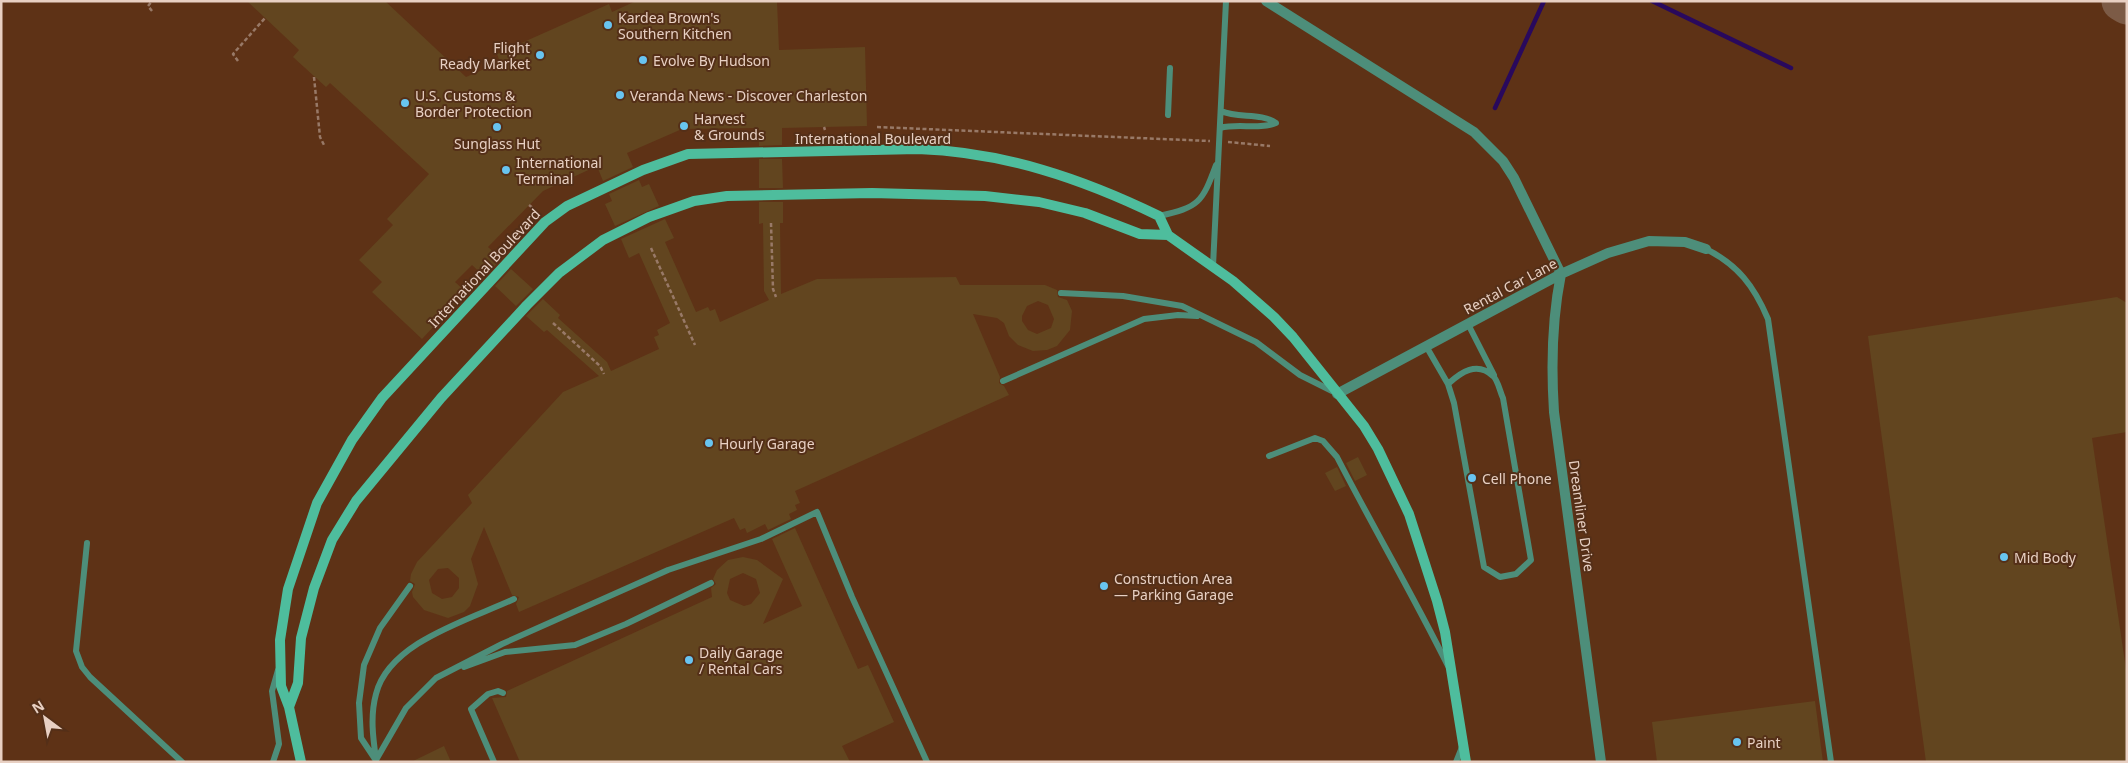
<svg xmlns="http://www.w3.org/2000/svg" width="2128" height="763" font-family="'Noto Sans',sans-serif">
<style>
.built{fill:#5e3216}
.lines{fill:none;stroke-linecap:round;stroke-linejoin:round}
.stream{stroke:#29095d;stroke-width:4.5}
.taxiway{stroke:#7c5b46;stroke-width:41}
.building{fill:#62451f;fill-rule:evenodd}
.path{stroke:#987967;stroke-width:2.5;stroke-dasharray:4 2.5;stroke-linecap:butt}
.lane{stroke:#4d8e7a;stroke-width:6}
.street{stroke:#4d8e7a;stroke-width:10}
.secondary{stroke:#4ebd9d;stroke-width:10}
.poi-dot{fill:#68c4f0;stroke:#542f18;stroke-width:2}
.labels{text-anchor:middle;dominant-baseline:central;stroke-width:4;stroke-linejoin:round;paint-order:stroke}
.poi-label{font-size:14px;fill:#e8d0c3;stroke:#542f18;text-anchor:start}
.street-label{font-size:14px;fill:#e8d0c3;stroke:#542f18}
</style>
<rect width="100%" height="100%" fill="#542f18"/>
<path class="built" d="M1 1H2127V762H1Z"/>
<g class="lines">
<path class="stream" d="M1652 1 1791 68
M1495 108 1544 1"/>
<path class="taxiway" d="M2122 1 2127 4"/>
</g>
<path class="building" d="M247 1H385L466 77 500 62 497 54 609 4 612 12 636 1H777L779 50 865 47 867 126 782 128V145L759 146V128L682 129 627 153 633 167 603 181 597 166 543 191 488 247 501 259 485 277 472 265 455 282 466 292 422 339 372 292 382 282 359 260 393 225 387 219 429 174 330 83 326 87 293 57 299 50Z
M759 159H782L783 188H759Z
M639 180 642 187 649 184 659 206 615 226 605 204 612 201 609 194Z
M759 202H783V223H780L781 294 817 279 956 277 960 285H1045L1057 290 1058 297 1067 300 1072 311 1070 330 1057 346 1047 350 1033 351 1018 345 1009 336 1004 323 997 318 973 314 1000 377 999 383 1004 386 1009 395 795 491 800 503 795 505 797 510 789 514 791 519 768 530 765 524 747 533 745 528 740 530 734 518 519 612 516 604 519 597 512 595 484 527 471 559 478 584 470 606 464 612 448 618 424 610 413 597 412 592 415 584 410 581 411 574 417 562 472 503 468 495 563 392 599 376 547 330 544 332 526 316 543 299 560 315 558 318 607 362 611 371 659 349 654 337 659 335 657 330 670 323 639 253 629 258 621 239 665 219 674 238 665 242 696 312 708 307 710 311 715 309 720 322 769 300 764 291 763 223 759 224ZM1038 301 1048 305 1054 319 1051 328 1037 334 1028 330 1022 321V316L1027 306ZM448 568 459 578V588L452 597 442 599 432 593 429 580 438 569Z
M511 269 533 289 516 306 495 286Z
M2117 297 2127 303V432L2092 438 2127 676V762H1926L1868 336Z
M1358 457 1367 475 1355 481 1346 463Z
M1337 467 1346 486 1335 491 1325 473Z
M795 528 858 669 868 665 894 722 842 746 850 762H520L492 698 506 697 507 691 712 597 711 588 716 584 713 579 717 570 728 560 743 557 757 560 783 579 763 624 802 606 772 539ZM743 573 756 579 760 593 751 604 744 606 730 600 727 593 730 579Z
M1815 701 1823 762H1657L1652 722Z
M444 746 451 762H411Z"/>
<g class="lines">
<path class="path" d="M152 11 148 6 152 1
M238 61 233 54 265 18
M314 77 320 137 324 145
M824 127 825 130
M877 127 1210 141
M698 129V136
M1228 142 1270 146
M529 205 533 208
M771 223 773 289 776 297
M651 248 695 345
M553 323 600 366 604 374"/>
<path class="lane" d="M1168 115 1170 68
M1220 128C1239 123 1258 130 1276 123 1260 112 1239 119 1221 111
M1159 216C1199 207 1202 203 1216 165
M1706 249C1738 265 1754 286 1768 319L1831 762
M1213 266 1226 1
M1061 293 1123 296 1182 306 1256 342 1300 375 1336 393
M1468 324 1494 375
M1426 346 1448 384 1454 403 1484 567 1500 577 1516 574 1531 560 1503 398C1500 392 1498 380 1493 376 1477 361 1461 372 1448 384
M1003 381 1144 319 1178 315 1197 316
M1269 456 1315 438 1323 441 1337 457C1373 527 1413 595 1448 666
M87 543 76 651 82 667 90 677 182 762
M464 667 505 652 575 645 626 624 711 583
M375 759 361 738 359 703 364 665 380 628 410 586
M376 759C373 738 370 716 376 694 389 642 469 620 514 599
M376 760 406 708 436 678 502 644 668 570 761 539 817 512 852 597 927 762
M273 762 279 744 272 691 278 670
M494 762 471 709 488 694 498 691 503 693
M1456 762 1462 747"/>
<path class="street" d="M1266 1 1474 132 1503 161 1514 178 1561 274
M1561 274C1552 319 1551 366 1554 412L1601 762
M1337 394 1561 274 1608 253 1649 241 1685 242 1706 249"/>
<path class="secondary" d="M289 707 298 683 301 638 314 588 332 540 356 501 441 398 527 305 559 273 603 240 649 217 694 201 727 196 872 193 985 196 1039 202 1085 213 1140 234 1168 235
M301 762 289 707 281 686 280 640 288 589 317 503 352 440 382 398 545 222 567 206 643 170 688 154 918 149C1004 152 1083 179 1159 216L1168 235 1233 281 1274 317 1293 337 1364 426 1378 449 1409 514 1437 601 1445 632 1466 762"/>
</g>
<g class="poi-dot">
<circle cx="608" cy="25" r="5"/>
<circle cx="540" cy="55" r="5"/>
<circle cx="643" cy="60" r="5"/>
<circle cx="620" cy="95" r="5"/>
<circle cx="405" cy="103" r="5"/>
<circle cx="684" cy="126" r="5"/>
<circle cx="497" cy="127" r="5"/>
<circle cx="506" cy="170" r="5"/>
<circle cx="709" cy="443" r="5"/>
<circle cx="1472" cy="478" r="5"/>
<circle cx="2004" cy="557" r="5"/>
<circle cx="1104" cy="586" r="5"/>
<circle cx="689" cy="660" r="5"/>
<circle cx="1737" cy="742" r="5"/>
</g>
<g class="labels">
<g class="poi-label">
<text x="618" y="17">Kardea Brown's<tspan x="618" dy="16">Southern Kitchen</tspan></text>
<text x="530" y="47" text-anchor="end">Flight<tspan x="530" dy="16">Ready Market</tspan></text>
<text x="653" y="60">Evolve By Hudson</text>
<text x="415" y="95">U.S. Customs &amp;<tspan x="415" dy="16">Border Protection</tspan></text>
<text x="630" y="95">Veranda News - Discover Charleston</text>
<text x="694" y="118">Harvest<tspan x="694" dy="16">&amp; Grounds</tspan></text>
<text x="497" y="143" text-anchor="middle">Sunglass Hut</text>
<text x="516" y="162">International<tspan x="516" dy="16">Terminal</tspan></text>
<text x="719" y="443">Hourly Garage</text>
<text x="1482" y="478">Cell Phone</text>
<text x="2014" y="557">Mid Body</text>
<text x="1114" y="578">Construction Area<tspan x="1114" dy="16">— Parking Garage</tspan></text>
<text x="699" y="652">Daily Garage<tspan x="699" dy="16">/ Rental Cars</tspan></text>
<text x="1747" y="742">Paint</text>
</g>
<g class="street-label">
<text x="873" y="138">International Boulevard</text>
<text transform="translate(484 268) rotate(-47)">International Boulevard</text>
<text transform="translate(1510 286) rotate(-28)">Rental Car Lane</text>
<text transform="translate(1582 516) rotate(82)">Dreamliner Drive</text>
</g>
</g>
<rect width="2128" height="763" fill="none" stroke="#e8d0c3" stroke-width="5"/>
<g transform="translate(45 718) rotate(328)" stroke="#542f18" stroke-width="4" paint-order="stroke">
<path d="M0-4L9 19L0 12L-9 19Z" fill="#e8d0c3"/>
<text y="-8" font-size="14" font-weight="bold" text-anchor="middle" fill="#e8d0c3">N</text>
</g>
</svg>
